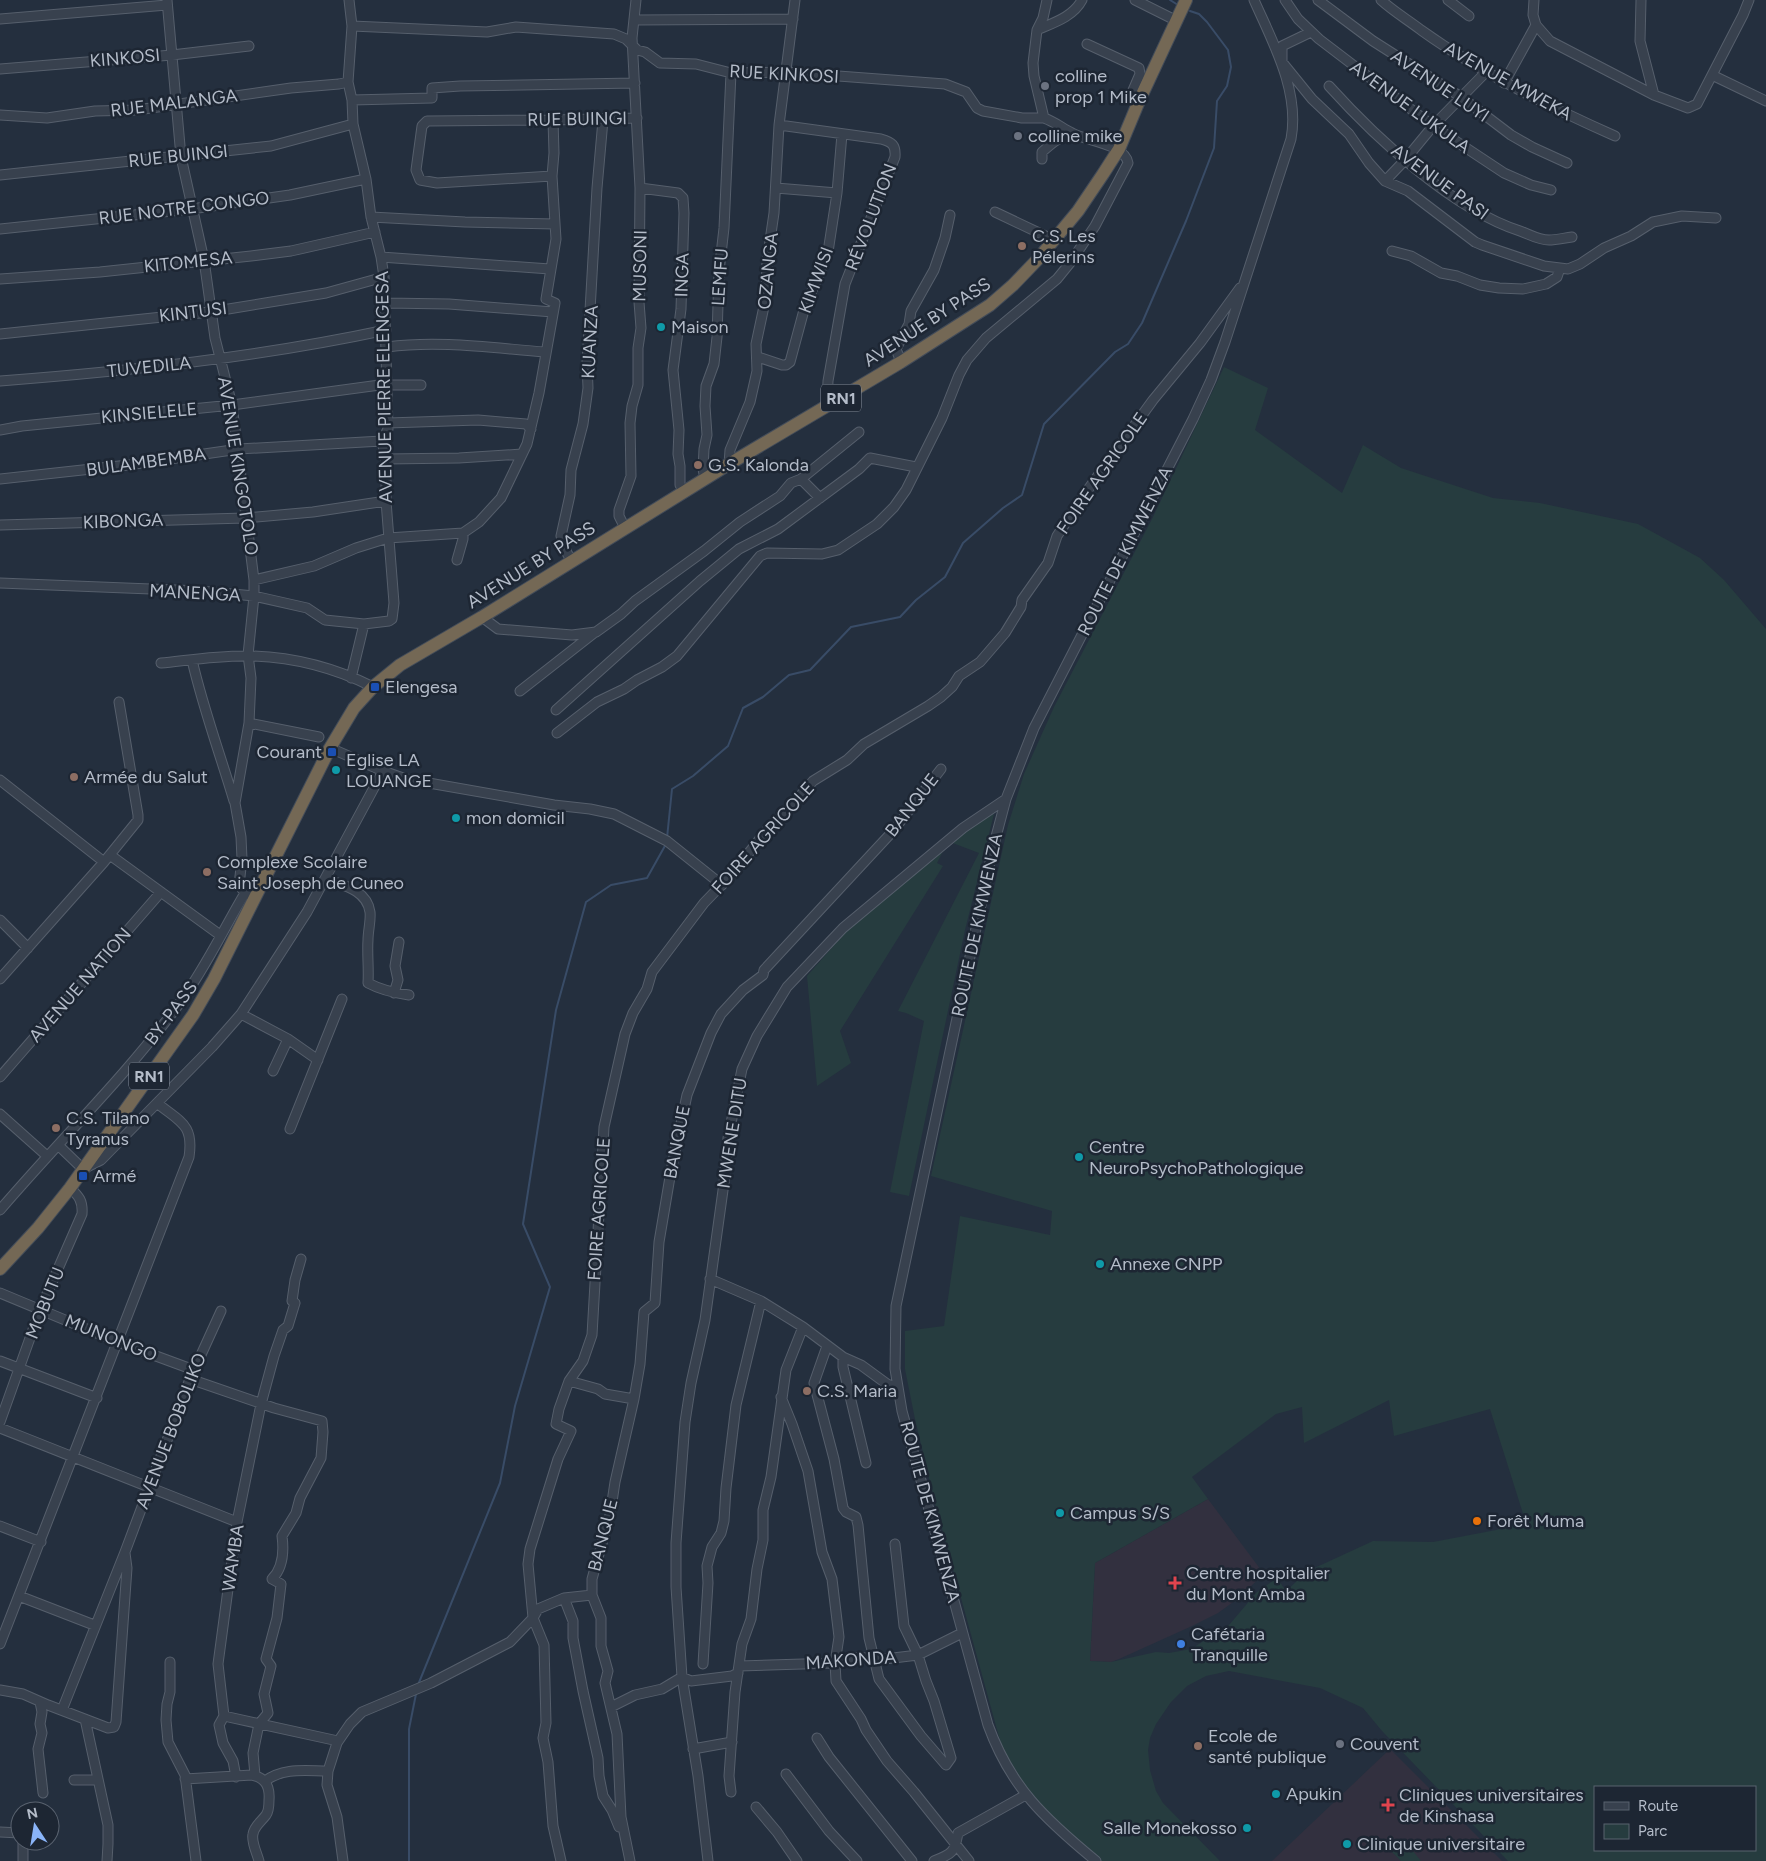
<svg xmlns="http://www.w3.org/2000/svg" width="1766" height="1861" font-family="Figtree,sans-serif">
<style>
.medical{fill:#32303f}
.green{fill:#263c3f;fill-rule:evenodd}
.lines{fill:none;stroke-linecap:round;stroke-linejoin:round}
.stream{stroke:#394c67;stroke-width:2}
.minor-casing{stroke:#565f6c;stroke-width:11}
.highway-casing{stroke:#434c59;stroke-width:14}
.minor{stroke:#38414e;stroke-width:9}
.highway{stroke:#746855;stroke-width:12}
.worship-dot{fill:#6b7280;stroke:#1d2633;stroke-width:2}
.education-dot{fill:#8d6e63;stroke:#1d2633;stroke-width:2}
.culture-dot{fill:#0f9aa8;stroke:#1d2633;stroke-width:2}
.transit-dot{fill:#1a4fb4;stroke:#1d2633;stroke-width:2}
.food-dot{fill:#e8710a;stroke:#1d2633;stroke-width:2}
.health-dot{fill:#e0444e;stroke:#1d2633;stroke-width:2}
.shop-dot{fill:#3f7fe0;stroke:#1d2633;stroke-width:2}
.labels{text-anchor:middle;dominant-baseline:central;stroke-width:5;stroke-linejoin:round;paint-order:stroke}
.shield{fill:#1d2633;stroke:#878f9c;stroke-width:1}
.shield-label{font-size:16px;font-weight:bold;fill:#b4bcc9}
.street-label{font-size:18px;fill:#b4bcc9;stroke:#1d2633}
.poi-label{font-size:18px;fill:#b4bcc9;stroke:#1d2633;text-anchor:start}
</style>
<rect width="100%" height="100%" fill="#242f3e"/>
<path class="medical" d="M1208 1499 1264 1574 1236 1600 1218 1613 1192 1626 1119 1659 1111 1662 1090 1661 1095 1563Z
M1390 1749 1502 1861H1272Z"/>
<path class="green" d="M1224 367 1268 388 1255 430 1342 493 1363 445 1401 468 1493 498 1540 503 1638 524 1700 558 1724 580 1766 629V1861H1508L1382 1731 1363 1708 1320 1688 1229 1671 1206 1676 1187 1686 1171 1702 1156 1724 1150 1738 1148 1750 1150 1770 1156 1791 1163 1803 1220 1861H1101L1065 1831 1038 1802 1005 1759 934 1499 915 1419 905 1369V1331L944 1326 960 1216 1050 1235 1052 1211 931 1176 1008 825 1024 774 1054 707 1153 517ZM1389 1400 1394 1436 1490 1409 1525 1520 1496 1530 1433 1542 1373 1541 1308 1571 1286 1591 1277 1578 1257 1592 1229 1625 1191 1649 1169 1653 1156 1652 1111 1662 1090 1661 1095 1563 1208 1499 1192 1477 1276 1414 1302 1407 1304 1443ZM1595 1787H1755V1850H1595Z
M994 814 965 930 909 1196 890 1192 924 1021 906 1013 898 1011 979 853 950 842 946 845 937 863 943 866 840 1031 851 1063 817 1086 807 976 851 926 967 826Z
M1400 1841 1409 1846 1421 1861H1401L1391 1851 1392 1843Z"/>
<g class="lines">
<path class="stream" d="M1170 0 1178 5
M667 838 672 789 693 776 728 746 743 708 763 697 789 675 810 670 851 627 900 617 916 600 945 577 963 543 1003 508 1022 495 1044 424 1115 352 1128 344 1142 323 1186 221 1214 148 1217 101 1227 86 1231 67 1228 50 1207 22 1199 14 1190 11
M418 1685 500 1483 515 1406 550 1287 523 1224 556 1010 586 902 611 885 647 878 666 844
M409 1861V1729L416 1694"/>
<g class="minor-casing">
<path id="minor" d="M167 0 181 157 204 260 215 338 232 405 254 580V596L248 655 251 678 249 723 235 803 241 837 242 859 239 885 245 893 254 897
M1135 0 1177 21
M1285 0 1298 19 1319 39 1433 126 1504 173 1531 185 1551 190
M1318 0 1373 41 1461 97 1511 135 1532 147 1567 163
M1381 0C1393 11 1408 20 1421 30 1481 73 1547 106 1615 136
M1448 0 1469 16
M1534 0 1533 15 1536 25 1550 41 1654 95 1688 108 1697 104 1743 15 1749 0
M1641 0 1640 41 1654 95
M0 19 167 5
M634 20 793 19
M352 26 487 32 516 27 614 34 626 39 637 50 645 52 660 63 696 64 731 73 785 72 945 84 966 92 977 108 983 111 1022 118H1044
M1037 30C1053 23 1073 17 1082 0
M1311 32 1282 46V62L1312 99 1349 134 1369 163 1385 181 1408 191 1475 242 1482 245 1544 266 1568 269 1580 264 1604 248 1631 236 1653 222 1682 216 1716 218
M1087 44 1139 68 1140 74 1131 95 1132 97 1139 101
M0 69 172 55 249 46
M1712 75 1766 101
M1504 83 1536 25
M1329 86C1376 138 1452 209 1520 231 1529 234 1538 240 1549 240 1556 240 1564 238 1572 237
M352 100 432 98V88L460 86 635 83
M0 115 47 118 95 111 137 110 291 88 339 84 348 82
M779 125 881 139C892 142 896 145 895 157L845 284 828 381 827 405
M1042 159V152C1051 144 1060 136 1072 134
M0 175 271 146 353 124
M552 176 437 183 420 180 416 170 422 126 427 121 553 120 637 118
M1385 181 1405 160 1433 126 1485 73
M640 188 678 193 683 198 684 213 681 309 673 370 679 430 678 454 680 466V485
M776 188 837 193
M995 212 1054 240
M371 217 465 222 555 224
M0 229 191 209 290 195 366 179
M1392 251 1411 256 1441 273 1457 276 1480 285 1499 288 1523 289 1546 284 1557 277 1560 268
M381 257 550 269
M0 279 100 272 251 256 291 251 375 232
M386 303 449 304 553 312
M0 334 210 312 326 293 384 277
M387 347C439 340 492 348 545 352
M758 357 782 365H786L790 362 804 310 828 252 837 193 842 134
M901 362 896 349 909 324 911 311 934 270 945 238 950 215
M0 381C130 371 259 357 386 330
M387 385H421
M388 423 478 420 526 424 531 429
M0 430 22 426 232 405 387 384
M386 459 459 458 522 454
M729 464 730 450 750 402 757 371 756 344 766 297 767 261 774 213 779 125 795 0
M0 479 128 465 239 449 382 441
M705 479 703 469 704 449 707 435 705 406 706 386 714 364 717 337 719 272 724 228 731 73
M801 479 820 498
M0 525 245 518 313 512 386 501
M625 528 619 516V510L631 476 630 423 632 406 638 385V348L641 328 639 302 640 188 632 38 636 0
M457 560 463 539V533
M572 561 567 553 561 536 570 495 571 470 583 424 588 388 587 363 597 188 603 120
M254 580 314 566 356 548 388 538 463 533 479 522 501 498 527 444 539 393 555 303 546 299 556 239 552 176 554 153 553 120
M0 583 201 591 254 596 307 608 325 620 364 624 389 621 392 619 394 603 386 501V459L382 441 388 429 384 277 381 257 371 217 366 179 353 124 352 100 348 82 352 26 349 0
M482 617 498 629 572 635 596 632 621 614 635 601 704 551 740 522 780 496 791 483 801 479 859 432
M192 660C203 708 220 754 234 801
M161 663C190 660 221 655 250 656 293 657 335 668 373 687
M351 678 364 624
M520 691 594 633
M556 710 700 581 739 549 778 529 859 469 870 458 916 467
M249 723 319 737
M557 733 597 702 624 689 637 680 662 667 677 656 760 556 767 553 822 554 838 550 877 524 894 507 906 490 942 418 959 375 967 360 986 338 1057 279 1070 263 1095 226 1128 163C1125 144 1086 141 1072 133 1062 128 1055 122 1044 118L1034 76 1033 63 1037 30 1043 18 1047 0
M330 748 383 771 406 779 554 805 590 809 614 814 667 841 722 885
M0 780 104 862
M110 855 220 935
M326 879C343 885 367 890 370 912 371 920 368 931 368 940 367 954 369 969 368 983 381 990 394 993 409 995
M0 920 28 948
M0 979 104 862 138 820V815L119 702
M394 993 398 980 395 966 399 942
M241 1014 288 1039 318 1060
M273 1071 288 1039
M0 1077 161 892
M0 1114 47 1156
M290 1129 342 999
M58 1145 83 1169 101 1160 212 1047 241 1014 307 912 383 771
M0 1210C59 1141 125 1077 179 1004 205 969 223 930 245 893
M710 1279 761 1301 803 1327 843 1357 861 1365 887 1384 897 1387
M0 1293 118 1342 194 1370
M827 1346 814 1383 834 1459 843 1508 846 1512 856 1517 858 1525 869 1638 879 1679 921 1736 946 1765 951 1758 934 1701 926 1681 918 1655 904 1626 895 1544
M843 1357V1367L866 1463
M0 1361 97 1398
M190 1379 274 1408 322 1421 323 1432 321 1458 300 1498 296 1513 282 1536C284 1551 283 1568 272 1579L281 1584 277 1618 266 1659 271 1666 264 1694 268 1713 259 1724 253 1753 255 1775
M569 1381 598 1389 605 1394 634 1399
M781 1397 792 1424 808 1471 822 1552 832 1579 839 1637 835 1663 836 1681 861 1719 866 1730 887 1761 914 1792 969 1861
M0 1422 40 1310 82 1214C83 1201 79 1196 70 1188
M0 1428 237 1522
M0 1526 41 1542
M19 1596 94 1625
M564 1598 573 1621V1638L583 1691 598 1758 599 1776 603 1796 612 1810 619 1827
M0 1644 189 1157C194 1124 180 1122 157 1103
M170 1662V1692L167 1704 166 1720 168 1742 185 1775 196 1861
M703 1664 708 1583 707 1566 712 1547 721 1533 724 1521 726 1488 736 1405 761 1301
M739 1666 835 1663 850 1658 874 1656 885 1659 918 1655 958 1635
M0 1690 23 1694 48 1705 108 1728 114 1727 116 1722 127 1568 125 1553
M40 1702 42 1712 40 1724 42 1733 38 1749 43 1793
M611 1707 635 1695 662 1689 682 1677 691 1681 732 1676 738 1673
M62 1710 125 1552 190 1379 221 1311
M224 1716 338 1741
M85 1719 108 1825V1844L107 1861
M817 1738 829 1757 912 1861
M693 1749 732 1742
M786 1774 829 1831 857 1861
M236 1777 233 1761 223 1743 219 1725 224 1716 218 1664 237 1522 261 1404 274 1356 283 1330 288 1326 295 1303 292 1301 295 1280 301 1259
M185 1779 252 1775C266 1778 270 1787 269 1800 269 1805 269 1811 266 1815 261 1822 254 1826 253 1834 251 1842 257 1853 259 1861
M74 1780H97
M265 1781C284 1767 306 1771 328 1771
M731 1792 729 1776 735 1692 742 1644 751 1619 757 1569 763 1540V1510L771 1477 786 1370 803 1327
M756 1807 777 1832 797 1861
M0 1832 20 1833
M23 1861V1841
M343 1861 337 1817 327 1785 328 1771 337 1743 350 1724 362 1712 431 1683 510 1642 533 1618 538 1609 564 1598 592 1595
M561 1861 553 1826 548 1762 543 1738 546 1723 544 1645 533 1618 528 1564 530 1549 558 1459 571 1431 556 1424 559 1409 569 1381 583 1361 592 1335 604 1127 625 1034 633 1013 647 989 652 972 704 903 732 874 767 830 793 804 813 781 847 760 864 744 928 706 941 697 952 687 959 676 980 662 1005 633 1021 607 1022 600 1048 563 1057 536 1084 495 1153 400 1200 343 1240 288
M630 1861 621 1817 617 1734 605 1683 608 1671 601 1646V1618L592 1595V1579L610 1515 615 1482 634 1399 640 1364 644 1312 655 1303 659 1242 671 1171 687 1095 711 1033 721 1014 743 990 763 975 764 970 893 831 941 769
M708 1861 698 1776 682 1677 676 1587V1543L685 1422 691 1383 705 1320 724 1183 728 1138 742 1069 757 1036 787 987 843 928 963 828 1006 799
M934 1861C952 1854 955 1852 958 1833L1022 1797
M1096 1861C1045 1819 1011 1788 988 1725L902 1411 895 1369 896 1306 993 848 1006 799 1034 728 1193 419 1211 380 1225 342 1291 139C1300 91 1273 43 1254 0"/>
</g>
<g class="highway-casing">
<path id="highway" d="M0 1269 38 1228 70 1188 193 1015 214 979 330 748 354 708 373 687 400 665 482 617 729 464 901 362 990 305 1013 285 1038 259 1078 211 1103 174 1119 149 1139 101 1186 0"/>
</g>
<use href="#minor" class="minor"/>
<use href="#highway" class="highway"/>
</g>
<g class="worship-dot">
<circle cx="1045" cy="86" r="5"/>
<circle cx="1018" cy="136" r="5"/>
<circle cx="1340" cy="1744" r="5"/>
</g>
<g class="education-dot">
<circle cx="1022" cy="246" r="5"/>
<circle cx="698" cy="465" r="5"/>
<circle cx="74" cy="777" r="5"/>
<circle cx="207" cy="872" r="5"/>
<circle cx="56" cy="1128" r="5"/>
<circle cx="807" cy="1391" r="5"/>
<circle cx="1198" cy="1746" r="5"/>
</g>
<g class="culture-dot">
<circle cx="661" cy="327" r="5"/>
<circle cx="336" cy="770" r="5"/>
<circle cx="456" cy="818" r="5"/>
<circle cx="1079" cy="1157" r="5"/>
<circle cx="1100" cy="1264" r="5"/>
<circle cx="1060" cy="1513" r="5"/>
<circle cx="1276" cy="1794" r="5"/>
<circle cx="1247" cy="1828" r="5"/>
<circle cx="1347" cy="1844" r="5"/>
</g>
<g class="transit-dot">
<rect x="370" y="682" width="10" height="10" rx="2.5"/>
<rect x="327" y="747" width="10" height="10" rx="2.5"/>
<rect x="78" y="1171" width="10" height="10" rx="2.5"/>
</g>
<circle class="food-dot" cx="1477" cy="1521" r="5"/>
<g class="health-dot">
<path d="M1172.5 1575.5h5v5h5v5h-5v5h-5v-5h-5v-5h5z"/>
<path d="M1385.5 1797.5h5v5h5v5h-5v5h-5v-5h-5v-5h5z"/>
</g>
<circle class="shop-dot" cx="1181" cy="1644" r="5"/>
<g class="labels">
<g class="shield">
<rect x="821" y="384.5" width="40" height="27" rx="4"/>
<rect x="129" y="1062.5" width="40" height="27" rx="4"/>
</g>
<g class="shield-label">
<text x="841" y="398">RN1</text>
<text x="149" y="1076">RN1</text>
</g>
<g class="street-label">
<text transform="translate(125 58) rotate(-5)">KINKOSI</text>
<text transform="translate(784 74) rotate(3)">RUE KINKOSI</text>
<text transform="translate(1508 81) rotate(29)">AVENUE MWEKA</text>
<text transform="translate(1440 86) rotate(34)">AVENUE LUYI</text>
<text transform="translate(174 103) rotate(-7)">RUE MALANGA</text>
<text transform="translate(1410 107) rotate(36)">AVENUE LUKULA</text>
<text transform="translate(577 119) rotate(-1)">RUE BUINGI</text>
<text transform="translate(178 156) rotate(-6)">RUE BUINGI</text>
<text transform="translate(1440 182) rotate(36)">AVENUE PASI</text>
<text transform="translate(184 208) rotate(-7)">RUE NOTRE CONGO</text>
<text transform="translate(871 217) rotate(-69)">RÉVOLUTION</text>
<text transform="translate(188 262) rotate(-6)">KITOMESA</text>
<text transform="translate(640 266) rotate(-89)">MUSONI</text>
<text transform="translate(768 271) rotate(-84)">OZANGA</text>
<text transform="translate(682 275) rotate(-88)">INGA</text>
<text transform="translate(720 277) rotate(-86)">LEMFU</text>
<text transform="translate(816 280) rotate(-70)">KIMWISI</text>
<text transform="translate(193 312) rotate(-7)">KINTUSI</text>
<text transform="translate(927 322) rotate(-33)">AVENUE BY PASS</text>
<text transform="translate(590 342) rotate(-87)">KUANZA</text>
<text transform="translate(149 367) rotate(-6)">TUVEDILA</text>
<text transform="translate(384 387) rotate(-91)">AVENUE PIERRE ELENGESA</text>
<text transform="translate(149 413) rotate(-5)">KINSIELELE</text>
<text transform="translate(146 462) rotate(-8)">BULAMBEMBA</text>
<text transform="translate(238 466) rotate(81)">AVENUE KINGOTOLO</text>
<text transform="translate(1102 473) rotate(-55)">FOIRE AGRICOLE</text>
<text transform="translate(123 521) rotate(-2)">KIBONGA</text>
<text transform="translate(1125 551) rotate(-63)">ROUTE DE KIMWENZA</text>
<text transform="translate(531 565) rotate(-32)">AVENUE BY PASS</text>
<text transform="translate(195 593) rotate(3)">MANENGA</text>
<text transform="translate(912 805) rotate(-52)">BANQUE</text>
<text transform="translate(763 838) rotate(-48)">FOIRE AGRICOLE</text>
<text transform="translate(977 925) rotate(-78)">ROUTE DE KIMWENZA</text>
<text transform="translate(80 985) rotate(-49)">AVENUE NATION</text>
<text transform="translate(171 1013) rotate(-53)">BY-PASS</text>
<text transform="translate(732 1133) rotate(-81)">MWENE DITU</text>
<text transform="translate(677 1142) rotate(-79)">BANQUE</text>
<text transform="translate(599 1209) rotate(-86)">FOIRE AGRICOLE</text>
<text transform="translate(45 1303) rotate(-68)">MOBUTU</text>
<text transform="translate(111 1338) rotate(22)">MUNONGO</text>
<text transform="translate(171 1431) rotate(-69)">AVENUE BOBOLIKO</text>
<text transform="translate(930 1512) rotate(75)">ROUTE DE KIMWENZA</text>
<text transform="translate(603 1535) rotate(-76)">BANQUE</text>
<text transform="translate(233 1558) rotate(-82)">WAMBA</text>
<text transform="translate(851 1660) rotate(-4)">MAKONDA</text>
</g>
<g class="poi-label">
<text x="1055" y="76">colline<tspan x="1055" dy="21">prop 1 Mike</tspan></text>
<text x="1028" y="136">colline mike</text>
<text x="1032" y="236">C.S. Les<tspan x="1032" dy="21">Pélerins</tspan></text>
<text x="671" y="327">Maison</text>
<text x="708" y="465">G.S. Kalonda</text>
<text x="385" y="687">Elengesa</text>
<text x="322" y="752" text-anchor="end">Courant</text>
<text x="346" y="760">Eglise LA<tspan x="346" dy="21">LOUANGE</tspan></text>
<text x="84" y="777">Armée du Salut</text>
<text x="466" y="818">mon domicil</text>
<text x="217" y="862">Complexe Scolaire<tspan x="217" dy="21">Saint Joseph de Cuneo</tspan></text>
<text x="66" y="1118">C.S. Tilano<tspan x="66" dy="21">Tyranus</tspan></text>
<text x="1089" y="1147">Centre<tspan x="1089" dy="21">NeuroPsychoPathologique</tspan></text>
<text x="93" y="1176">Armé</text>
<text x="1110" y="1264">Annexe CNPP</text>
<text x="817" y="1391">C.S. Maria</text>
<text x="1070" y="1513">Campus S/S</text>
<text x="1487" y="1521">Forêt Muma</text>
<text x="1186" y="1573">Centre hospitalier<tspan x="1186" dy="21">du Mont Amba</tspan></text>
<text x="1191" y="1634">Cafétaria<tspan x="1191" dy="21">Tranquille</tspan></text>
<text x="1208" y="1736">Ecole de<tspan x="1208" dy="21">santé publique</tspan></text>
<text x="1350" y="1744">Couvent</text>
<text x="1286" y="1794">Apukin</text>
<text x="1399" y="1795">Cliniques universitaires<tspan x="1399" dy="21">de Kinshasa</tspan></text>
<text x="1237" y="1828" text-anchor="end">Salle Monekosso</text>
<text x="1357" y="1844">Clinique universitaire</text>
</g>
</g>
<rect x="1594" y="1786" width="162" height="65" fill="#1d2633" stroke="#59626f"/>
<rect x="1604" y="1802" width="25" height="8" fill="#38414e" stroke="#59626f"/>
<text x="1638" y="1811" font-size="15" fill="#b4bcc9">Route</text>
<rect x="1604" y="1824" width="25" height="15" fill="#263c3f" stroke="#59626f"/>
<text x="1638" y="1836" font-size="15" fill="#b4bcc9">Parc</text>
<g transform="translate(35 1826) rotate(348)"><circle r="24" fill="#1d2633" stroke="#59626f"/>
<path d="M0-4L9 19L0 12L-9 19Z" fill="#8ab4f8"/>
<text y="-8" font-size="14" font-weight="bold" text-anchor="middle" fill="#b4bcc9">N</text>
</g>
</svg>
